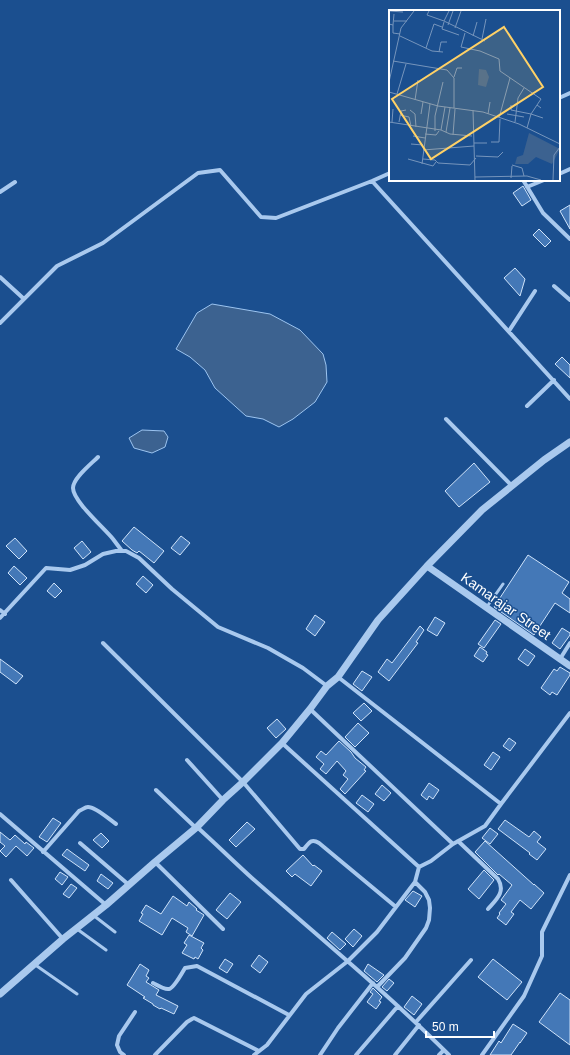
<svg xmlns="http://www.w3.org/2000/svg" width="570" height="1055" font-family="Arial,sans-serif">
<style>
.water{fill:#3c6290;stroke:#9cc4f0}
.building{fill:#4478b7;stroke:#cfe3fa}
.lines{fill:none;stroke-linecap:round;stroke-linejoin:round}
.service{stroke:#a9c9ee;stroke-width:3}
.minor{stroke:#a9c9ee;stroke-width:4}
.tertiary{stroke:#a9c9ee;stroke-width:7}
.labels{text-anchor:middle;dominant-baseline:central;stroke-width:3;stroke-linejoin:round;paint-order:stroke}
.street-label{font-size:14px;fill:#fff;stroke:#1b4f8f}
.inset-road{fill:none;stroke:#7695bc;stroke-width:1}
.view{fill:#ffd166;fill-opacity:0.15;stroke:#ffd166;stroke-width:2}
.inset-edge{fill:none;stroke:#fff;stroke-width:2}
</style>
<rect width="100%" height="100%" fill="#1b4f8f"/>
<path class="water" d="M212 304 270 314 300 330 323 354 326 365 327 382 315 402 293 419 279 427 263 419 246 416 215 388 205 370 190 357 176 349 197 313Z
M142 430 164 431 168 437 165 447 152 453 134 448 129 438Z"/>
<path class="building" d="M523 186 531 200 522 206 513 193Z
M570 205V229L560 211Z
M539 229 551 241 545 247 533 235Z
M515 268 525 279 520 296 504 278Z
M562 357 570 365V378L555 364Z
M474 463 490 482 459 507 445 491Z
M134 527 164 551 154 563 139 551 137 553 132 550 122 541Z
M181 536 190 543 180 555 171 548Z
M15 538 27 551 19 559 6 546Z
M82 541 91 552 83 559 74 548Z
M528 555 569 582 562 593 570 599V613L555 603 534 635 494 607Z
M14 566 27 578 20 585 8 573Z
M143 576 153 585 146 593 136 584Z
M54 583 62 591 55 598 47 591Z
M315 615 325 622 315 636 306 629Z
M435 617 445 623 437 636 427 630Z
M495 620 501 624 484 648 478 644Z
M420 626 424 630 416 642 418 643 389 681 378 672 387 659 392 663Z
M562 628 570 633V635L560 649 552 643Z
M480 647 487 652 486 654 488 655 483 662 474 656Z
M525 649 535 656 528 666 518 659Z
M0 659 23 676 16 684 0 672Z
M560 667 570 673V675L557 695 552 692 550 695 541 688 554 669 557 671Z
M362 671 372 677 362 691 353 684Z
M364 703 372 711 361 721 353 713Z
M277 719 286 729 276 738 267 728Z
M358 723 369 733 355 747 345 737Z
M509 738 516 743 510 751 503 746Z
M339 741 351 752 355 758 366 767 364 770 366 771 345 794 340 789 348 779 343 775 346 771 337 761 326 774 320 769 324 764 316 757 321 751 326 755Z
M493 752 500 757 491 770 484 765Z
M429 783 439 790 433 799 429 796 427 800 421 795Z
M382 785 391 793 384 801 375 794Z
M362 795 374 804 368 812 356 803Z
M53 818 61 823 47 842 39 837Z
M505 820 529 837 534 831 541 837 537 842 546 849 537 860 529 854 530 853 498 829Z
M247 822 255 829 236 847 229 840Z
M490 828 498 834 490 844 482 838Z
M0 832 10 840 15 835 25 844 26 842 34 848 27 856 16 846 6 857 0 851 5 846 0 842Z
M101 833 109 841 102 848 93 840Z
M485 841 534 885V884L544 893 531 909 520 900 511 912 514 914 506 925 497 918 500 914 499 913 506 904 501 900 512 885 499 874 498 875 475 852Z
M67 849 89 865 85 871 62 855Z
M303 855 313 866 314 865 322 871 311 886 295 874 292 877 286 871Z
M484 870 494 880 479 899 468 889Z
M60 872 68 877 62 885 55 879Z
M101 874 113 883 108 889 97 881Z
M71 884 77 888 69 898 63 894Z
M413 891 422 896 415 907 405 900Z
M230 893 241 902 227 919 216 910Z
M173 896 187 906 189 902 197 909 196 910 204 915 192 936 186 932 188 928 172 918 162 935 139 921 143 914 141 913 146 905 161 914Z
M354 929 362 936 353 947 345 939Z
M332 932 346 944 340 950 327 938Z
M189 935 204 943 201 948 203 950 198 959 195 957 194 959 182 953 187 945 184 943Z
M259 955 268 962 260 973 251 966Z
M225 959 233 964 227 973 219 968Z
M493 959 522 982 507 1000 478 977Z
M140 964 149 970 146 976 149 978 146 982 159 990 156 995 178 1006 174 1014 161 1008 160 1009 153 1005V1004L143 998 145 997 127 985Z
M368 964 384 975 377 982 364 971Z
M389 979 394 983 387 991 382 987Z
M373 988 382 997 379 1001 381 1002 376 1009 367 1002 373 994 370 992Z
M560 993 570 1000V1045L539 1022Z
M412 996 422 1004 414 1015 404 1007Z
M513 1024 527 1033 520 1043V1042L511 1055H490L499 1041 501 1043Z"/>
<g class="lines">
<path class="service" d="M486 608 503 584
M93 915 115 932
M77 929 106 950
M34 964 77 994"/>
<path class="minor" d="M559 98 570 93
M559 174 570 169
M523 180 543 213 570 239
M372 181 570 399
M527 187 544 180
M0 192 15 182
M0 277 24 299
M554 286 570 300
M0 323 57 266 103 243 198 173 220 170 261 217 276 218 372 181 390 173
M509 331 535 291
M527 406 554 380
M446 419 512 486
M98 457C91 464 73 478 73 488 73 501 104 528 113 539 116 543 119 547 122 551
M0 610 5 614
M0 618 46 568 70 570 85 565 103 554 116 551H126L139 558 172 589 218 627 268 648 303 668 327 686
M103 643 243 782 300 849H304C309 843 311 838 319 843L396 907
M560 659 570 643
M338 677 501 804
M310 709 453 844
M282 743 419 867
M187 760 223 800
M156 790 196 828
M0 814 106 905
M197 827C216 844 234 862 253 879 319 937 387 993 449 1055
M458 841 498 879C506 892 496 900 488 909
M80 843 129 885
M43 852 79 811C82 810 85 807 88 807 96 807 110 820 116 824
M155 862 223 929
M11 880 63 939
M153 983C157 985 164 990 169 989 174 988 182 973 185 968L197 966 289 1015
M377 987 405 958 426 928 429 920 430 908 429 900 425 892 415 882
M416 1022 471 960
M124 1055 120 1052 117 1045 119 1036 135 1012
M155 1055 187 1022 192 1019 194 1018 259 1051
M254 1055 267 1045 306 994 348 961 377 932 415 882 419 867 431 861 453 844 485 826 501 804 570 713
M320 1055 338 1028 373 983
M356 1055 398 1006
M395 1055 419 1025
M439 1055 444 1050
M482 1055 524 996 542 956V932L570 875"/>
<path class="tertiary" d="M427 566 570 666
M0 994 63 939 106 905 155 862 197 827 223 800 243 782 282 743 310 709 327 686 338 677 378 620 427 566 482 510 544 460 570 442"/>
</g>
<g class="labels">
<g class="street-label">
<text transform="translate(506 606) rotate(35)">Kamarajar Street</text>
</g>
</g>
<g transform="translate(389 10)">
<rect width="171" height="171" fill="#1b4f8f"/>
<path d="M90 59 97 60 100 67 97 77 89 75ZM140 123 171 139 163 154 147 147 139 154H126L128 147 134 145Z" fill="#3c6290"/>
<path class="inset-road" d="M0 1 14 2M40 1 38 5 55 11M60 1 55 11 96 31M5 11H18M55 12 53 19 70 25M0 14 4 15 5 4M4 15V23L11 24M59 15 64 1M66 18 72 1M76 23 72 37 91 41 110 49 111 61 152 89 148 95 152 98M11 26 43 41 54 42M84 26 88 12M93 29 97 9M37 38 45 14 53 17M50 42 52 32H58M4 51 58 60 65 68V98M65 67 68 58H73M0 72 12 18 25 1M0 82 49 96 94 102 130 114 171 134M8 84 17 54M26 90 29 70M122 95V100L142 104 148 95M21 100 26 104 27 117M84 100 86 170M32 104 34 92M99 104 101 92M118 104 135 107M11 105 20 107 22 116M110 108 121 68M0 112 52 120 61 124 83 126M3 112 4 99M10 112 12 101 17 100M126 112 129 88 135 78M138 118 142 104 154 108M52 120 56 97M46 121V106L54 72M57 122 61 98M36 124 47 125 50 121M64 125 66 99M24 126 36 128M102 132H110L111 109M85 133H98M22 134 34 135M34 140 85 136M87 146 109 147 114 142M19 149 44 156 47 152M34 149 46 150 49 153 81 155 87 148M33 154 41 94M123 155 133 158 135 166M86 167 138 166 152 170M122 168 123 156M164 170 165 145 171 137"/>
<path class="view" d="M115 17 154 77 42 149 3 89Z"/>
<rect width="171" height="171" class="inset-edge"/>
</g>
<path d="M426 1031v6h68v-6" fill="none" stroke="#ffffff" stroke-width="2"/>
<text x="432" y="1031" font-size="12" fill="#ffffff" stroke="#1b4f8f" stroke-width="3" paint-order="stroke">50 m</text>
</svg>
